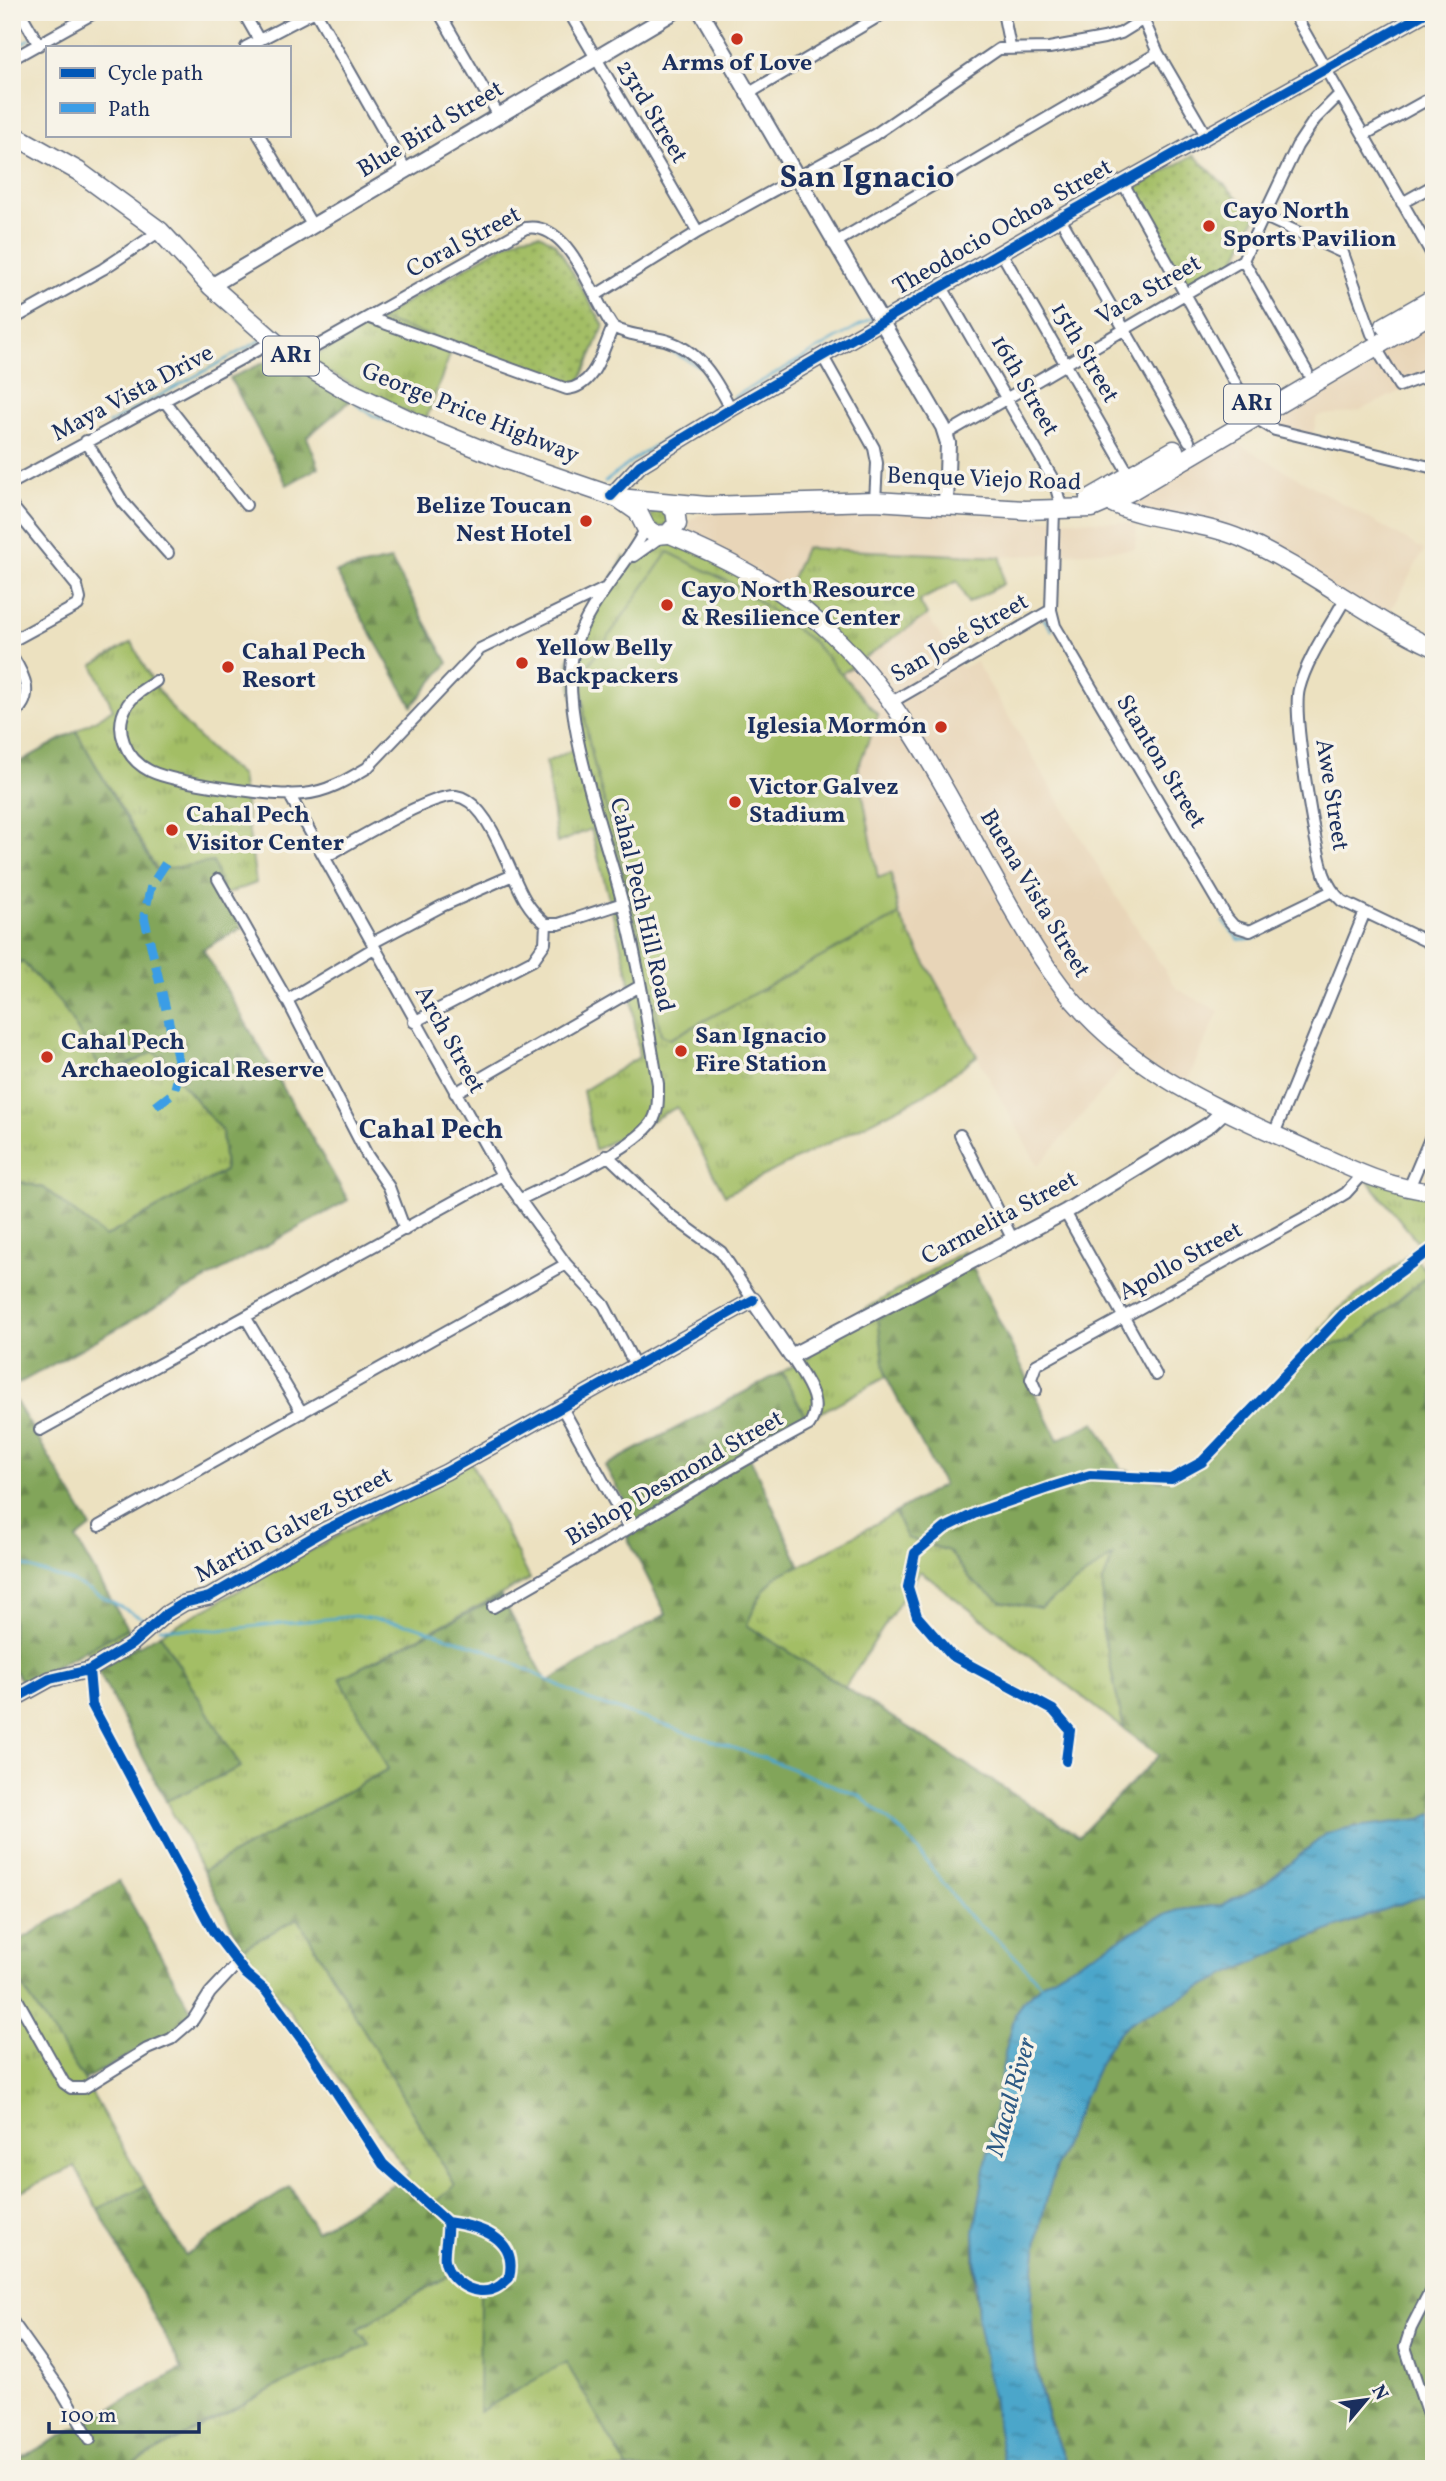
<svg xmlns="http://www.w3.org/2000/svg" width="1446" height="2481" font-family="Vollkorn,serif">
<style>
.built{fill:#e8d5b8}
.grass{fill:url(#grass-tufts);stroke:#5f7662;stroke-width:2}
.forest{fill:url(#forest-firs);stroke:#4e6a5c;stroke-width:2}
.park{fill:url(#park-dots);stroke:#5f7662;stroke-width:2}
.pitch{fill:#a3be65;stroke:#5f7662;stroke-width:2}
.water{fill:url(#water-ripples);stroke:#346a94;stroke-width:2}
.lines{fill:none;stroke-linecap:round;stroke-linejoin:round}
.stream{stroke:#4ca6ca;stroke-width:2.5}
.minor-casing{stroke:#646d80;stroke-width:14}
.tertiary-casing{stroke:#646d80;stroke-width:18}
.secondary-casing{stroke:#646d80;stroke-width:19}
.trunk-casing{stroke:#646d80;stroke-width:21}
.minor{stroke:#fff;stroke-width:10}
.tertiary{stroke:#fff;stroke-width:14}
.secondary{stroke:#fff;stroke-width:16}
.trunk{stroke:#fff;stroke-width:18}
.quiet{stroke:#3b9de6;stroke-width:9;stroke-dasharray:18 9;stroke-linecap:butt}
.cycleway-casing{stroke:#f7f3e8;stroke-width:15}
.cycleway{stroke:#0057b8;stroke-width:10}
.poi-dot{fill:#c8321e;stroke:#f7f3e8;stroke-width:2.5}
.labels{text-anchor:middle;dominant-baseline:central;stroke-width:7;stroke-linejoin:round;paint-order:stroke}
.shield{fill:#f7f3e8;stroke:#5d6a87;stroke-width:2}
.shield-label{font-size:23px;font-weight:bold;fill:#1b2f5e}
.poi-label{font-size:24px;font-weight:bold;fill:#1b2f5e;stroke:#f7f3e8;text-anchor:start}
.street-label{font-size:24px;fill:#1b2f5e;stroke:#f7f3e8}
.water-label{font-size:26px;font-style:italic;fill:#2c5984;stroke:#f7f3e8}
.quarter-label{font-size:28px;font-weight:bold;fill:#1b2f5e;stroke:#f7f3e8}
.district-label{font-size:32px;font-weight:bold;fill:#1b2f5e;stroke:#f7f3e8}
</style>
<defs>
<pattern id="grass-tufts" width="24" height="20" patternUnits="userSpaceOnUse" patternTransform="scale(1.75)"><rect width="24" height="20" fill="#a3be65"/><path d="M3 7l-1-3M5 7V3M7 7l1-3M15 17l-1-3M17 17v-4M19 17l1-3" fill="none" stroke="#849b56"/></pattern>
<pattern id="forest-firs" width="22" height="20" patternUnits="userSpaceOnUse" patternTransform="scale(1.75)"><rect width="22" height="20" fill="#82a55a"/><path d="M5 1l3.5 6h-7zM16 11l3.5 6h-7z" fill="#6a874e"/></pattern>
<pattern id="park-dots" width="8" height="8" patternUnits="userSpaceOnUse" patternTransform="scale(1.75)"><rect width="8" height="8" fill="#a3be65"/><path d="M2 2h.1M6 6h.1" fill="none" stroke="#849b56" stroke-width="1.8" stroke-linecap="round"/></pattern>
<pattern id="water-ripples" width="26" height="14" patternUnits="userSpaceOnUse" patternTransform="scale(1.75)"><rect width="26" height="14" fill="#4ca6ca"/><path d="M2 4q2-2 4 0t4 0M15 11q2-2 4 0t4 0" fill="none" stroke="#3e88a7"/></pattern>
</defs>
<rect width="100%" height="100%" fill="#f7f3e8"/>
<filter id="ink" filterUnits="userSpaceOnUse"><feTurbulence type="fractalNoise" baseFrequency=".0143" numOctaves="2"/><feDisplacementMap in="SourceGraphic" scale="14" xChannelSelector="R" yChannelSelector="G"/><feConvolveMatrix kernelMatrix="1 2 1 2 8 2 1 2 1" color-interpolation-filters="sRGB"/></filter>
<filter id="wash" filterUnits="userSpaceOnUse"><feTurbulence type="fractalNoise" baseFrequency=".00686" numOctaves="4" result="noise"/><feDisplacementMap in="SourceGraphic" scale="28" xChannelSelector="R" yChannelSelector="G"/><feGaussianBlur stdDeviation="1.57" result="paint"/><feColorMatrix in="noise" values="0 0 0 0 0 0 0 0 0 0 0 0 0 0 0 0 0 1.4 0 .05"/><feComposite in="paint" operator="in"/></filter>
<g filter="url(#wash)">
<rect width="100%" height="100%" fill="#ece1c0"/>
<path class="built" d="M1434 318V375L1359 411 1317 416 1313 435 1276 427 1270 421 1271 416Z
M1230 439 1424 550 1384 622 1235 531 1128 505V500Z
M861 510 1137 523 1135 549 1001 557 787 590 695 535 688 526V522L699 515 718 513Z
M927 615 961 668 976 662 1112 890 1177 989 1219 1011 1183 1090 1133 1056 1038 1166 899 915 891 874 878 878 858 768 878 715 841 674Z"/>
<path class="grass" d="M378 319 454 344 425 422 306 361Z
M651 518a9 9 0 1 1 18 0a9 9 0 1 1-18 0Z
M668 541 787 590 805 548 1001 557 1003 584 968 603 957 581 919 601 927 615 841 674 813 642 739 587 668 552 583 673C580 732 603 794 618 851 635 912 649 972 661 1034L670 1039 899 915 977 1056 921 1097 725 1195 677 1107 595 1150 583 1091 639 1057 629 977 591 829 557 843 546 762 581 746 567 662 624 557 636 564 654 544Z
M132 642C159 702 191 734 241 776L256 883 224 895 213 862 157 870 76 731 113 709 93 665Z
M22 961 62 1005 106 1077 154 1051 222 1131 225 1171 105 1237 44 1188 12 1180V966Z
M1361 1172 1434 1191V1235L1420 1245Z
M964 1251 972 1266 879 1319 886 1377 807 1420 782 1372 810 1357 805 1345Z
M1411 1253 1429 1274 1351 1341 1330 1345 1296 1361 1334 1313Z
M471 1462 530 1579 341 1678 388 1769 203 1871 166 1801 240 1766 160 1634Z
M895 1513 907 1538 949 1551 973 1582 1040 1608 1114 1555 1102 1628 1124 1729 920 1571 845 1687 746 1625 761 1590 782 1571 800 1566Z
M127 1628 138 1646 97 1669 87 1650Z
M298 1918 455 2185 429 2208 397 2182 409 2174 243 1948Z
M12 1971 84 2080 145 2186 98 2209 75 2166 12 2195Z
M450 2275 480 2290V2411L566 2362 628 2469H123L275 2387 369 2344 358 2330Z"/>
<path class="forest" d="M281 355 350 401 307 437 319 467 287 485 230 378Z
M391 560 448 663 412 706 336 572Z
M76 731 156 870 213 862 224 895 242 928 203 949 348 1200 12 1387V1180L44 1188 105 1237 225 1171 222 1131 154 1051 106 1077 62 1005 22 961 12 966V766Z
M972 1266 1058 1440 1095 1422 1121 1469 1159 1480 1202 1460 1296 1361 1330 1345 1351 1341 1429 1274 1434 1275V1813L1421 1819 1326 1834 1262 1886 1222 1905 1179 1910 1157 1918 1044 1982 1022 2002 1016 2012 1006 2049 974 2232V2286L1005 2469H628L566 2362 479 2412 480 2291 450 2275 358 2329 370 2345 275 2387 123 2469H12V2463L182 2369 98 2209 145 2186 185 2255 290 2187 316 2231 397 2182 429 2208 455 2185 298 1918 243 1948 203 1871 388 1769 340 1678 501 1596 547 1682 666 1614 627 1537 639 1527 605 1466 782 1372 807 1420 748 1453 800 1566C768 1574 759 1596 747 1625L1079 1836 1159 1755 1124 1729 1102 1628 1103 1582 1113 1556 1040 1608 1002 1602 973 1582 949 1551 907 1538 895 1513 943 1485 886 1377 878 1319Z
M12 1395 91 1527 76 1539 127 1628 23 1684 12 1667Z
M160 1634 241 1767 166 1801 97 1669Z
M119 1881 196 2019 84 2080 12 1971V1945Z
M1434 1892V2469H1069C1009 2345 1026 2218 1085 2096 1096 2072 1106 2041 1128 2024 1141 2014 1161 2009 1175 2001 1257 1956 1345 1922 1434 1892Z"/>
<path class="park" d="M1194 155 1256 216 1235 262 1186 289 1131 191Z
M540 234 556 244 604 326 579 384 378 319 504 245 523 236Z"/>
<path class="pitch" d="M668 552 739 587 813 642 878 715 858 768 878 878 891 873 899 915 670 1039 661 1034C648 970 634 908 617 846 602 790 580 731 583 673Z"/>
<path class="water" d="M1434 1813V1892C1345 1922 1258 1956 1175 2001 1161 2009 1141 2014 1128 2024 1106 2041 1096 2072 1085 2096 1028 2213 1008 2350 1069 2469H1005L978 2320 974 2232 1006 2049 1016 2012 1022 2002 1044 1982 1157 1918 1179 1910 1222 1905 1262 1886 1326 1834 1348 1828 1421 1819Z"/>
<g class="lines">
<path class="stream" d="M12 49 30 39
M1184 140 1195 134
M883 312 965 265
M660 345 698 366
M704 374 721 405
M734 397 874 317
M356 404 374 416 407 428
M108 424 261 340
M605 482 641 454 722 404
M606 503 619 509
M1044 619 1052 630
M1224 922 1239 940 1256 938
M12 1559 24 1566 73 1582 148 1621
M160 1628 219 1630 355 1616 411 1625 487 1650 588 1700 767 1759 860 1796 906 1835 967 1914 1010 1951 1042 1986"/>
</g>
</g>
<g filter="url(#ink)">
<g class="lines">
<g class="minor-casing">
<path id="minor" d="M20 12 39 45
M243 12 259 40
M316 12 407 172
M439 12 499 116
M569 12 698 232
M1003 12 1010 47
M1140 12 1158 53 1207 137
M1293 12 1434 258
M246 47 313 12
M12 59 96 12
M746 95 886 12
M259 135 312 225
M1364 135 1434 96
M1123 183 1248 406
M1402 203 1434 185
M1265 217 1343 253 1372 334
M1060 218 1189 441
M833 244 1158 53
M1001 252 1130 476
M1243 260 1307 372
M942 287 1054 481 1062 509
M596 295 698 232 874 135 999 49 1049 48 1104 38 1121 33 1155 12
M370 318 567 389C596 386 602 350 613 327
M12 320 103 269 160 231
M1375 346 1399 386 1434 373
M822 355 874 448 877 463 875 501
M294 359 526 228C571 221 592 299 613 327 629 336 648 336 665 340 700 350 716 380 731 409
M165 402 246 505
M1254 417 1275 430 1434 468
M946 434 1243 260 1297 146 1315 119 1339 95
M86 441 123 502 168 553
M12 483 274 341
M12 506 77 586 80 599 78 605 12 641
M1054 510 1051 610 1055 626 1227 918 1234 926 1250 931 1332 891
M634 556 662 536
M1345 599C1329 628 1307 658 1299 689 1292 716 1315 845 1324 874 1328 885 1333 893 1342 901L1434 945
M12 656C25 676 36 698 12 715
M156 681C146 688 134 694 128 704 112 729 126 759 150 771 175 783 275 797 303 794 327 792 347 780 367 768L480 649 604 589
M890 703 1051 610
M289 794 502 1175 566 1264 604 1305 635 1365
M325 857C349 844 432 793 456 796 479 799 497 838 505 857 518 884 522 904 546 924H559L623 903
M218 879 287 1000 367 1155 389 1187 405 1230
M372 943 442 906 513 875
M287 1000 374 948
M414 1022 533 960 545 943 546 924
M455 1093 640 986
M1274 1134 1364 914
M960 1135 1013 1240
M607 1155 670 1215 721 1252 753 1300
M1409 1188 1434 1129
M519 1200C552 1183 632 1151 652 1122 659 1111 658 1097 658 1084 647 1023 638 961 622 901 606 837 556 708 575 646 588 602 626 568 646 528
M1065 1212 1156 1375
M246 1318 302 1413
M1036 1390 1031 1379 1036 1365 1320 1209 1346 1193 1364 1173
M561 1406 629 1528
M40 1430 502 1175
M99 1526 566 1264
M493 1607C600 1548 701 1482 809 1425 825 1401 804 1379 791 1356
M89 1670 92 1705 213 1931 246 1974 266 1991 305 2044 383 2164 447 2222C449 2235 443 2248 445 2261 449 2282 476 2298 496 2288 501 2286 505 2281 509 2278 519 2237 478 2226 447 2222
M1066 1761 1070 1730 1053 1710 951 1655 917 1616 908 1587 915 1553 945 1528 978 1512 1048 1488 1090 1475 1171 1479 1202 1462 1344 1313 1434 1247
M12 1990 64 2083 71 2088H84L147 2049 171 2039 193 2020 210 1993 238 1963
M1434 2283 1411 2328 1405 2347 1434 2433
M12 2321 61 2390 90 2439"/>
</g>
<g class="tertiary-casing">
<path id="tertiary" d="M701 12 943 427 948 443 946 505
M211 286 674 12
M611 496 640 465 731 409 1060 218 1427 12
M12 1700 50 1679 89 1670 132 1644 166 1614 184 1603 209 1597 325 1530 446 1472 753 1300 791 1356 1065 1212 1210 1124 1223 1112"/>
</g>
<g class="secondary-casing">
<path id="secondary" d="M1108 502C1150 523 1198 520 1242 539 1309 569 1367 617 1434 648
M668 534C723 557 777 584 822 625 896 690 942 783 989 868 1018 919 1044 971 1085 1014 1141 1073 1211 1106 1285 1139 1332 1159 1382 1188 1434 1192"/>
</g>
<g class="trunk-casing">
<path id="trunk" d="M12 134 78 171 160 231 211 286 294 359 348 391 409 420 504 459 618 498 638 512 646 528 656 535 668 534 677 524 675 510 666 503
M1385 326 1434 298
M618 498 707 506 875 501 1025 510 1092 508 1129 492 1434 312
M1089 499 1174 450"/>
</g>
<use href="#minor" class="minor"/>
<use href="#tertiary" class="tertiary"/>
<use href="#secondary" class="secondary"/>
<use href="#trunk" class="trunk"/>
<path class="quiet" d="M156 1106 174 1092 180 1069 144 916 151 886 167 861"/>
<g class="cycleway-casing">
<path id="cycleway" d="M611 496 640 465 731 409 1060 218 1427 12
M89 1670 92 1705 213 1931 246 1974 266 1991 305 2044 383 2164 447 2222C449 2235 443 2248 445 2261 449 2282 476 2298 496 2288 501 2286 505 2281 509 2278 519 2237 478 2226 447 2222
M12 1700 50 1679 89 1670 132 1644 166 1614 184 1603 209 1597 325 1530 446 1472 753 1300
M1066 1761 1070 1730 1053 1710 951 1655 917 1616 908 1587 915 1553 945 1528 978 1512 1048 1488 1090 1475 1171 1479 1202 1462 1344 1313 1434 1247"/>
</g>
<use href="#cycleway" class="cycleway"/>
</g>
</g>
<g class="poi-dot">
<circle cx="737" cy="39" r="7"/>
<circle cx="1209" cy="226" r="7"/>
<circle cx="586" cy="521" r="7"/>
<circle cx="667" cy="605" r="7"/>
<circle cx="522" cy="663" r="7"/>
<circle cx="228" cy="667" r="7"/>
<circle cx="941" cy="727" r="7"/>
<circle cx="735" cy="802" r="7"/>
<circle cx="172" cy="830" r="7"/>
<circle cx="681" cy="1051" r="7"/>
<circle cx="47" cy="1057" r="7"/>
</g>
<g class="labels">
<g class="shield">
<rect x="263" y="336.5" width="56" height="39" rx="5"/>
<rect x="1224" y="384.5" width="56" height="39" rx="5"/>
</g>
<g class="shield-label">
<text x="291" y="356">AR1</text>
<text x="1252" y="404">AR1</text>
</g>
<g class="poi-label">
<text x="737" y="64" text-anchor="middle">Arms of Love</text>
<text x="1223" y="212">Cayo North<tspan x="1223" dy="28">Sports Pavilion</tspan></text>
<text x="572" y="507" text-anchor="end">Belize Toucan<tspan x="572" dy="28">Nest Hotel</tspan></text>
<text x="681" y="591">Cayo North Resource<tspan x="681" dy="28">&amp; Resilience Center</tspan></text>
<text x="536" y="649">Yellow Belly<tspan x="536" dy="28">Backpackers</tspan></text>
<text x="242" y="653">Cahal Pech<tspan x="242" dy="28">Resort</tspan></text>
<text x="927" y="727" text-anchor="end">Iglesia Mormón</text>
<text x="749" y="788">Victor Galvez<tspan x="749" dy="28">Stadium</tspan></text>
<text x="186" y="816">Cahal Pech<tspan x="186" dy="28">Visitor Center</tspan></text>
<text x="695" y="1037">San Ignacio<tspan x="695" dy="28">Fire Station</tspan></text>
<text x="61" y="1043">Cahal Pech<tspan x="61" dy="28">Archaeological Reserve</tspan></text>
</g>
<g class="street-label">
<text transform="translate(651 112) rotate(59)">23rd Street</text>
<text transform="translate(431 130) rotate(-31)">Blue Bird Street</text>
<text transform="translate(1003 228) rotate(-30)">Theodocio Ochoa Street</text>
<text transform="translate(464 243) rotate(-28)">Coral Street</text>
<text transform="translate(1149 291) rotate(-30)">Vaca Street</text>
<text transform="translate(1084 353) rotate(60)">15th Street</text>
<text transform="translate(1024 386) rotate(60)">16th Street</text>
<text transform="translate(133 394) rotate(-28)">Maya Vista Drive</text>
<text transform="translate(470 414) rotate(22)">George Price Highway</text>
<text transform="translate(984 480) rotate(2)">Benque Viejo Road</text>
<text transform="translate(960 639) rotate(-30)">San José Street</text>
<text transform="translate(1160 762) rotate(59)">Stanton Street</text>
<text transform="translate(1331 795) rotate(81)">Awe Street</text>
<text transform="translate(1034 894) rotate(59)">Buena Vista Street</text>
<text transform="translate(641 905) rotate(77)">Cahal Pech Hill Road</text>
<text transform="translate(449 1040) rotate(61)">Arch Street</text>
<text transform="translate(1000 1219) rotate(-28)">Carmelita Street</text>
<text transform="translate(1181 1262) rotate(-29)">Apollo Street</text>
<text transform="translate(675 1479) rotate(-30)">Bishop Desmond Street</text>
<text transform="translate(294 1526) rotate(-28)">Martin Galvez Street</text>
</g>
<g class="water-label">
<text transform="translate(1012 2097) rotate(-74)">Macal River</text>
</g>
<g class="quarter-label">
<text x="431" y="1130">Cahal Pech</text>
</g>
<g class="district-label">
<text x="867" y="179">San Ignacio</text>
</g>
</g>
<rect width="1446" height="2481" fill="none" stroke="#f7f3e8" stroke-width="42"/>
<rect x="46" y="46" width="245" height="91" fill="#f7f3e8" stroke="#9fa5b1" stroke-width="2"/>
<rect x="60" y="68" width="35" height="10" fill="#0057b8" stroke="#9fa5b1" stroke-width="2"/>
<text x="108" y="80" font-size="21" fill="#1b2f5e">Cycle path</text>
<rect x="60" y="103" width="35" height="10" fill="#3b9de6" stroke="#9fa5b1" stroke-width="2"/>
<text x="108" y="116" font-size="21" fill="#1b2f5e">Path</text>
<g transform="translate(1366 2400) rotate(61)" stroke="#f7f3e8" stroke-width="5" paint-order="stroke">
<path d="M0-5L12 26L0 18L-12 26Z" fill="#1b2f5e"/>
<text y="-10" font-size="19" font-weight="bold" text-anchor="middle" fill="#1b2f5e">N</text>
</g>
<path d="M49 2422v10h150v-10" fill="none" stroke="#1b2f5e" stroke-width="3.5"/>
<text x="60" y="2422" font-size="21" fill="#1b2f5e" stroke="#f7f3e8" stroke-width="5" paint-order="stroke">100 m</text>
</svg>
